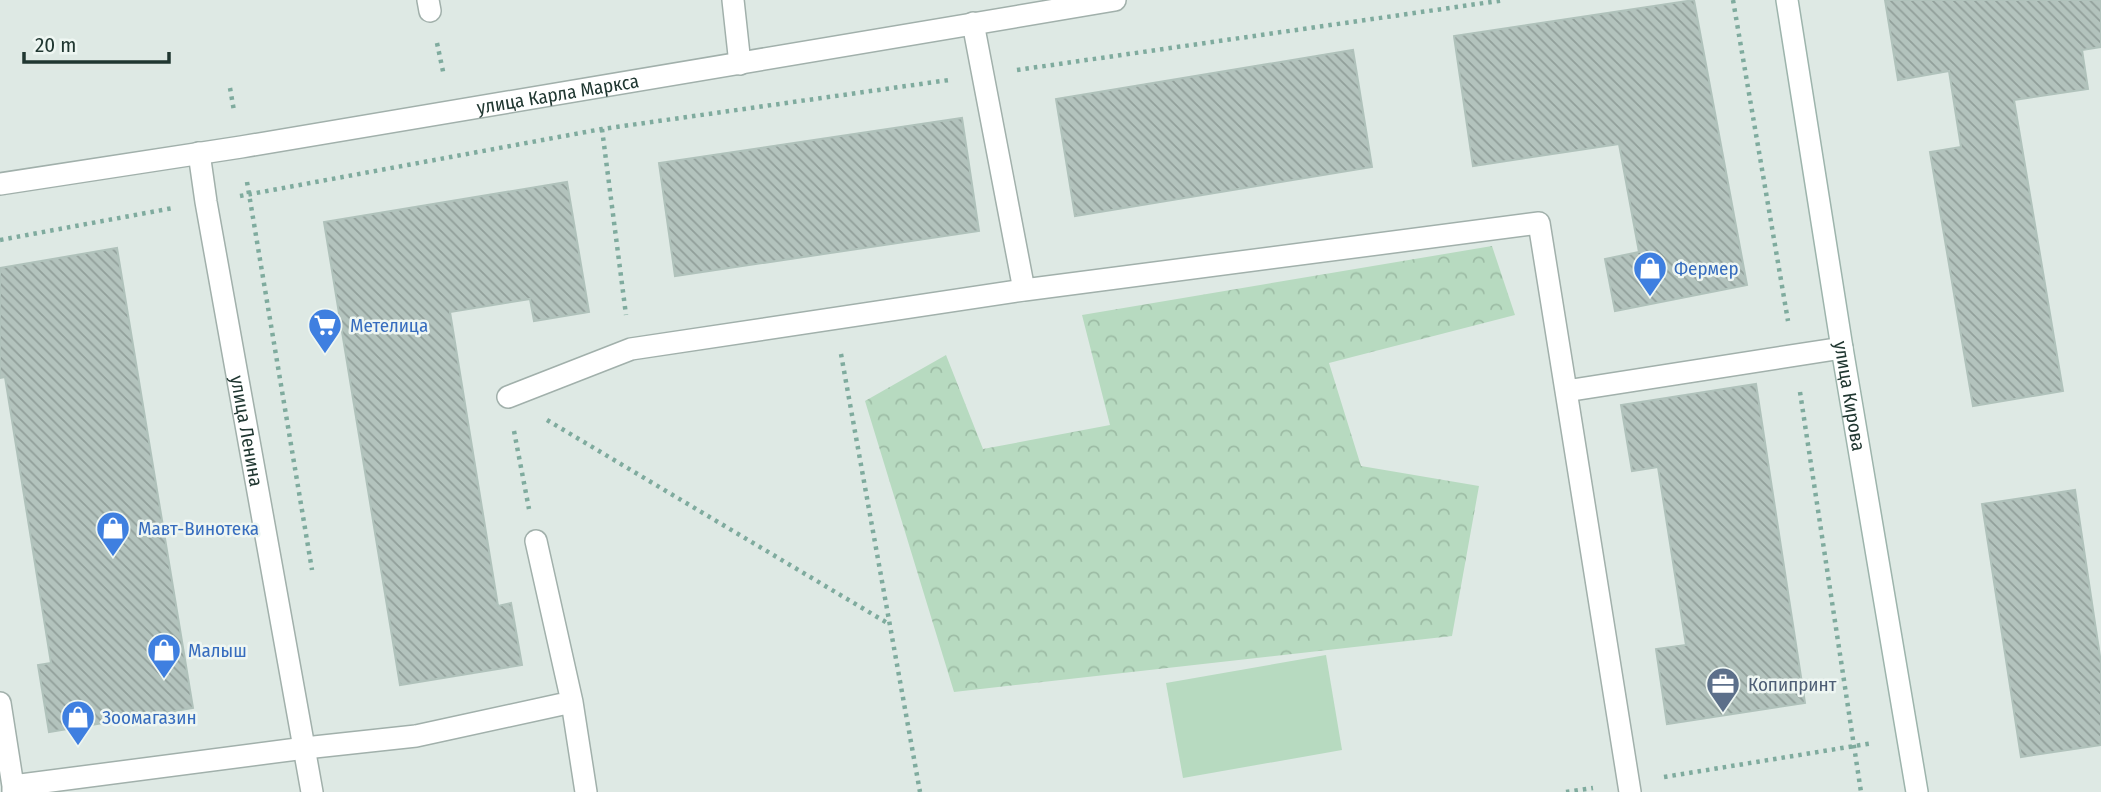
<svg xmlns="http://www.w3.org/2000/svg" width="2101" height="792" font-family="'Fira Sans Condensed',sans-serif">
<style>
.forest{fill:url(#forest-crowns)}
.garden{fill:#b7dac0}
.building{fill:url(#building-back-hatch);stroke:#b0c2bb;stroke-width:2}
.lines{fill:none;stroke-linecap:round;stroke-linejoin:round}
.lane-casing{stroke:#a1b0ab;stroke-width:24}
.street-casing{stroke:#a1b0ab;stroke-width:24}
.secondary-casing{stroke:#9db4ac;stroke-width:24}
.path{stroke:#7fab9e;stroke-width:4.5;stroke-dasharray:3.5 5;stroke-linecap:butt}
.lane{stroke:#fff;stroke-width:21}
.street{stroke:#fff;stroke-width:21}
.secondary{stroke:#fff;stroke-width:21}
.labels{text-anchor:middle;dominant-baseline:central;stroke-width:5;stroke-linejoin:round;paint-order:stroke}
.street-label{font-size:19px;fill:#203731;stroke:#eef6f2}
.shop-label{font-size:19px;fill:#366cbe;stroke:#eef6f2;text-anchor:start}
.service-label{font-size:19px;fill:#4e5e75;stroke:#eef6f2;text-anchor:start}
</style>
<defs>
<pattern id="forest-crowns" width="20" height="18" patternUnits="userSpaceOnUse" patternTransform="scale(1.75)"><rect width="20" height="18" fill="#b7dac0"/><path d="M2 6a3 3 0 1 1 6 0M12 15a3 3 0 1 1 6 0" fill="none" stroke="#9dbca5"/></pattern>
<pattern id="building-back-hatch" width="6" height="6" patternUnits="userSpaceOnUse" patternTransform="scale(1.75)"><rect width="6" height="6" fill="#b3c3bd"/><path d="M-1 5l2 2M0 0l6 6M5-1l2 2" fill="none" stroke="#919f9a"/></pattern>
</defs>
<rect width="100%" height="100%" fill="#dee9e4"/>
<path class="forest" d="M1492 246 1515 315 1329 363 1361 466 1479 486 1452 636 954 692 865 401 946 355 983 449 1110 425 1082 315Z"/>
<path class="garden" d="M1326 655 1342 750 1183 778 1166 683Z"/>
<path class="building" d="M1694 0 1747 285 1615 311 1605 259 1639 252 1619 144 1473 166 1454 36Z
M1885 0H2101V47L2082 50 2088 89 2014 100 2063 391 1973 406 1930 152 1961 147 1949 71 1898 80Z
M1353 50 1372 167 1075 216 1056 99Z
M962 118 979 231 675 276 659 163Z
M567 182 589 312 534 321 530 299 450 312 498 606 511 603 522 665 400 685 324 222Z
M117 248 193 708 49 732 38 665 51 663 5 377 0 378V268Z
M1756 384 1805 703 1667 724 1656 649 1686 645 1658 467 1632 471 1621 405Z
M2075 490 2101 663V745L2021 757 1982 504Z"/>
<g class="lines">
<g class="lane-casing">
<path id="lane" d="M733 0 740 64
M973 23 1024 290 1539 223 1566 391
M508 397 631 349 1024 290
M536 541 572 702
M0 703 13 786
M13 792V786L305 748 416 736 572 702 586 792
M1630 792 1566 391 1842 348"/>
</g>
<g class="street-casing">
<g id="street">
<path d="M428 0 430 11"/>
<path id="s1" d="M199 153 206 202 312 792"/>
<path id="s2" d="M0 184 241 147 1115 0"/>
</g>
</g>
<g class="secondary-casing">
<g id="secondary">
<path id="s3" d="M1787 0 1842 348 1917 792"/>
</g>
</g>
<path class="path" d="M1733 0 1788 321
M437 43 444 76
M1017 70 1505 0
M230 88 234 111
M602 129 626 315
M247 182 312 570
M240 196 602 129 949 80
M0 240 173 208
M841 354 920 792
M1800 392 1861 792
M547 420 889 624
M514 431 529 509
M1664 777 1873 743
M1566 792 1593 788"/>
<use href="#lane" class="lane"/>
<use href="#street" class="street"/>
<use href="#secondary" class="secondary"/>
</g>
<defs>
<g id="shop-pin" transform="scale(1.75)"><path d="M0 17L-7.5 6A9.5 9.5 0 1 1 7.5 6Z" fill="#3f7fe0" stroke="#eef6f2"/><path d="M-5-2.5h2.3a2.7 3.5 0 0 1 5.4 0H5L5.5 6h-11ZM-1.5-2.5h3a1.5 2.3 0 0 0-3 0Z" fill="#fff"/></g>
<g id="supermarket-pin" transform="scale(1.75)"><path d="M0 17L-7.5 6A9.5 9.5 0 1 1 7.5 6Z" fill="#3f7fe0" stroke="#eef6f2"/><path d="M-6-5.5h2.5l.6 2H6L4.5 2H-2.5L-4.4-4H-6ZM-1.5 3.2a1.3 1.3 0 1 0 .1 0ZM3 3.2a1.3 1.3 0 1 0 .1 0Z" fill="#fff"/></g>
<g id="office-pin" transform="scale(1.75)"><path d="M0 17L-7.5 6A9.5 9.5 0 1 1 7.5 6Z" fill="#5c6f8a" stroke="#eef6f2"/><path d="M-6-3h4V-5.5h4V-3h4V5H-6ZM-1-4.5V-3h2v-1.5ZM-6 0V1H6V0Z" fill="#fff"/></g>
</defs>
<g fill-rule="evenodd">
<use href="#shop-pin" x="1650" y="268"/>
<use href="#supermarket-pin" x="325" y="325"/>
<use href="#shop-pin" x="113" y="528"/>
<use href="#shop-pin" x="164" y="650"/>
<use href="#office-pin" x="1723" y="684"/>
<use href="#shop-pin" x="78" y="717"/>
</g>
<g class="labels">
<g class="street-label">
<text stroke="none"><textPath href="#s2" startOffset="565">улица Карла Маркса</textPath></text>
<text stroke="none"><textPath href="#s3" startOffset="401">улица Кирова</textPath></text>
<text stroke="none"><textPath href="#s1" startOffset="282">улица Ленина</textPath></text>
</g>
<g class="shop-label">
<text x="1674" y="268">Фермер</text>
<text x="350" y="325">Метелица</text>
<text x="138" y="528">Мавт-Винотека</text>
<text x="188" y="650">Малыш</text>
<text x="102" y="717">Зоомагазин</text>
</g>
<g class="service-label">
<text x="1748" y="684">Копипринт</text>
</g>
</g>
<path d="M24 52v10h145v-10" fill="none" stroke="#203731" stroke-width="3.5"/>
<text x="35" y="52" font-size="21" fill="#203731" stroke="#eef6f2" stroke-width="5" paint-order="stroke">20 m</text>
</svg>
